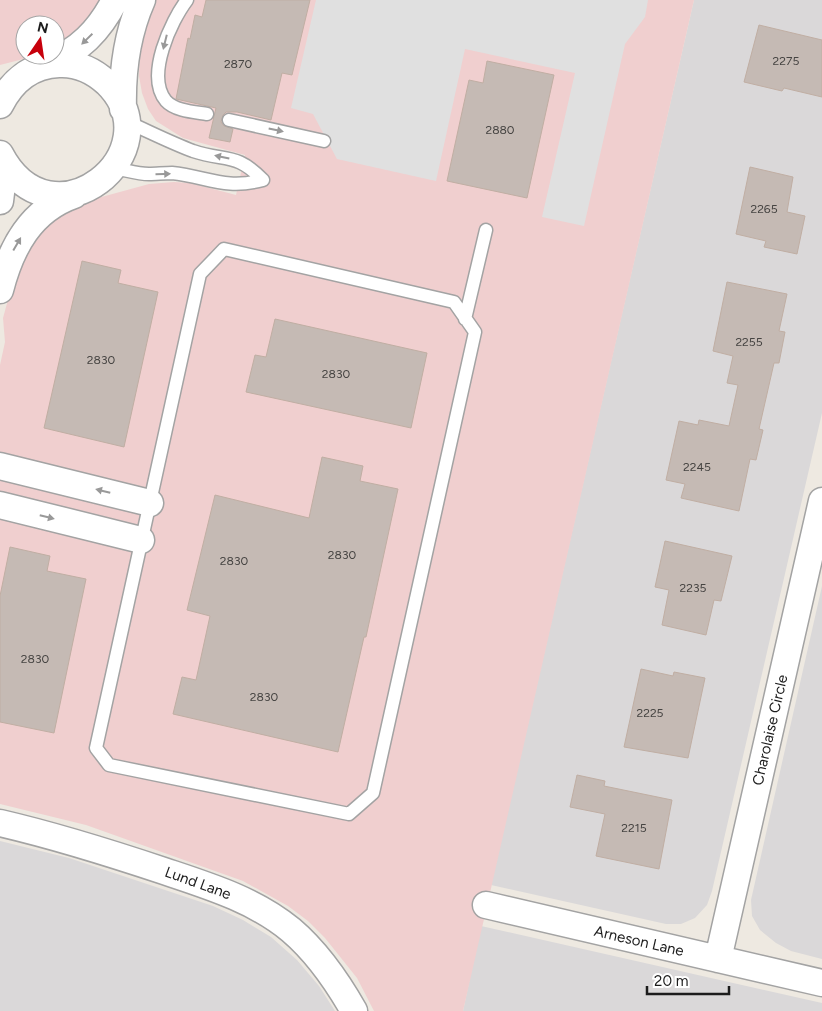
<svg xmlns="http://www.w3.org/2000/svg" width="822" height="1011" font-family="Figtree,sans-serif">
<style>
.residential{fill:#dad8d9}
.commercial{fill:#f0cfcf}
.parking{fill:#e0e0e0}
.building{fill:#c5bab4;stroke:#c0aea3}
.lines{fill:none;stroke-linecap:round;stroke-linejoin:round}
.lane-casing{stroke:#a3a3a3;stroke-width:15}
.street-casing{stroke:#a3a3a3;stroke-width:29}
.lane{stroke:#fff;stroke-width:12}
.street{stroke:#fff;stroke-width:26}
.oneway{fill:#999}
.labels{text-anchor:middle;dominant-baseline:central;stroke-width:4;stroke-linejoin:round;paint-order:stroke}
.number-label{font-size:12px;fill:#464442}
.street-label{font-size:15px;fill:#1c1c1c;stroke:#fff}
</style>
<rect width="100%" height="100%" fill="#eee9e1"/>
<path class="residential" d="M694 0H822V413L712 891 707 905 695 918 681 924H666L491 885Z
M822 586V959L791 951 776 943 760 930 752 916 751 900Z
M0 841 69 858 213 906 243 920 271 937 297 960 319 986 335 1011H0Z
M481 926 822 1003V1011H463Z"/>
<path class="commercial" d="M0 0H105L82 29 55 47V25H25V55H39L0 65Z
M153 0H694L463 1011H374L357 978 325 938 308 921 288 906 243 881 86 825 0 804V365L5 342 3 318 14 278 26 253 49 220 76 204 149 184 174 182 190 183 236 195 245 155 183 138 156 121 148 109 142 93 139 76 140 48Z"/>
<path class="parking" d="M316 0H648L645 17 625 44 584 226 542 217 575 73 465 49 436 181 337 159 313 114 291 108Z"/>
<path class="building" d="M206 0H310L292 75 282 73 271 120 237 112H226L223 115 221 122 224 126 233 129 230 142 209 138 216 108 176 99 188 38 190 39 195 15 202 17Z
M759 25 822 40V97L784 88 782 91 744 82Z
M487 61 554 75 527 198 447 181 469 80 483 83Z
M750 167 793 177 787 212 805 216 797 254 764 247 766 241 736 234Z
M82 261 121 270 118 283 158 292 124 447 44 428Z
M727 282 787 294 779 331 785 332 779 363H774L759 429 763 430 756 460 750 459 739 511 681 498 685 484 666 480 679 421 698 425 699 420 729 426 738 385 727 383 733 356 713 351Z
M275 319 427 353 411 428 246 392 255 355 266 357Z
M322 457 363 466 360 481 398 489 366 637H364L338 752 173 714 182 677 196 680 210 616 187 610 215 495 309 518Z
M665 541 732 556 721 601 714 600 706 635 662 625 669 590 655 587Z
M10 547 50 556 47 571 86 579 54 733 0 722V596Z
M641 669 673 676 674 672 705 678 688 758 624 747Z
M577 775 605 781 604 786 672 800 659 869 596 856 605 814 570 807Z"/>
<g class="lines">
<g class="lane-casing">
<path id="lane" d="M187 0C171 21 145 76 166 101 175 111 195 112 207 114
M229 120 324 141
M114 168C126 170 137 174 149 174 156 174 164 173 172 173 208 177 225 190 263 180 236 152 226 162 193 151 169 142 148 131 125 121
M224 249 454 302 475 332 373 793 349 814 109 765 96 748 200 274Z
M465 319 486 230"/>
</g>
<g class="street-casing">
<path id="street" d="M47 64C79 51 99 31 115 0
M0 105C12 81 31 65 59 64 77 63 94 71 107 83 176 151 52 253 0 154
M123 109C122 72 127 34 142 0
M0 160 2 185 0 201
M0 290C11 247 31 210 74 195
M0 466 150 503
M0 505 141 540
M0 823C56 836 110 853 164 871 209 886 255 900 291 930 318 953 337 981 354 1011
M486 905 822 983
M718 959 822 501"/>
</g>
<use href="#lane" class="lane"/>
<use href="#street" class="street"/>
</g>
<defs><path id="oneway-solid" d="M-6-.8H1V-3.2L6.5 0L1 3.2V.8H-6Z" transform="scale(1.25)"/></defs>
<g class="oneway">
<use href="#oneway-solid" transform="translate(87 39) rotate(136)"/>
<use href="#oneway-solid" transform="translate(165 42) rotate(104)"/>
<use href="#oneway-solid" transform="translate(276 130) rotate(12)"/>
<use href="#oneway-solid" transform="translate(222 157) rotate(-168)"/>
<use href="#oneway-solid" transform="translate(163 174) rotate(-2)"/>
<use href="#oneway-solid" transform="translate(17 244) rotate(-60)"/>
<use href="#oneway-solid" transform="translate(103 491) rotate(-166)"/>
<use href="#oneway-solid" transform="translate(47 517) rotate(14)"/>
</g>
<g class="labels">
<g class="number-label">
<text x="786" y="61">2275</text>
<text x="238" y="64">2870</text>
<text x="500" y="130">2880</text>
<text x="764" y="209">2265</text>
<text x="749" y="342">2255</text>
<text x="101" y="360">2830</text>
<text x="336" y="374">2830</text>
<text x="697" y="467">2245</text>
<text x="342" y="555">2830</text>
<text x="234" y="561">2830</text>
<text x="693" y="588">2235</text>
<text x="35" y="659">2830</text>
<text x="264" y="697">2830</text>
<text x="650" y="713">2225</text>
<text x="634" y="828">2215</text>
</g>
<g class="street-label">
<text transform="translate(770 730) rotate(-77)">Charolaise Circle</text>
<text transform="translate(198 883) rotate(20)">Lund Lane</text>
<text transform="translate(639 941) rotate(13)">Arneson Lane</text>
</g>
</g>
<g transform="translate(40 40) rotate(13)"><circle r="24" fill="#ffffff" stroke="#a4a4a4"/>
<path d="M0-4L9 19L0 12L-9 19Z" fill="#c7000c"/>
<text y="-8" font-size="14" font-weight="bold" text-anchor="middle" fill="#1c1c1c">N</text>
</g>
<path d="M647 986v8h82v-8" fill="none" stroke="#1c1c1c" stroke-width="2.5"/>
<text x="654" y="986" font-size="15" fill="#1c1c1c" stroke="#ffffff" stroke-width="4" paint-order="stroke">20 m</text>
</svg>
